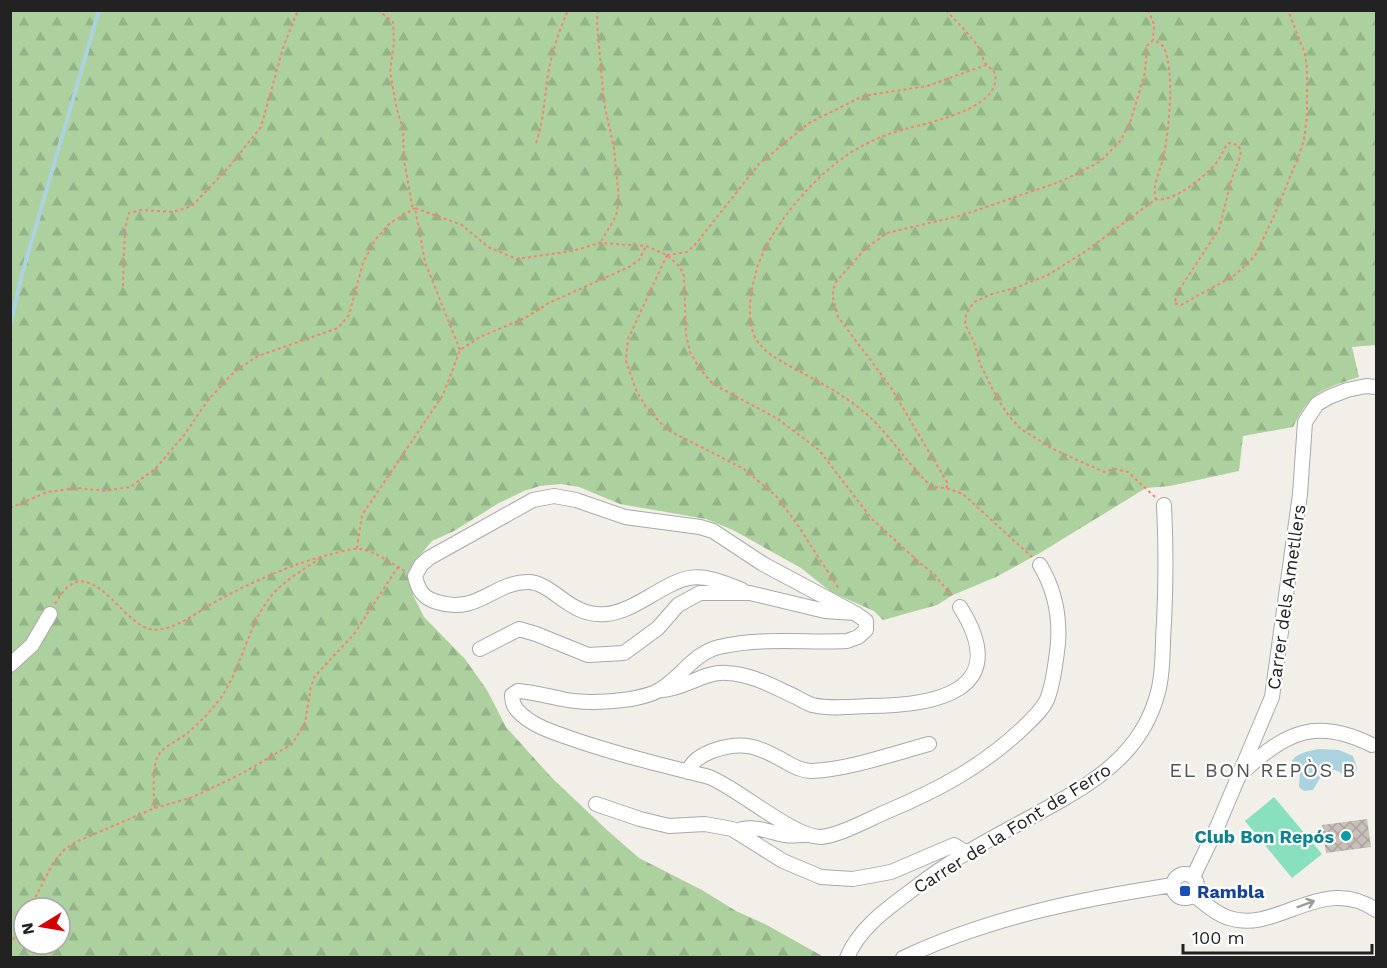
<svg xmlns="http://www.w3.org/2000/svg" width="1387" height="968" font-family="'Work Sans',sans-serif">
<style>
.forest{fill:url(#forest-firs);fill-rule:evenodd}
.pitch{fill:#88e0be}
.water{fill:#aad3df}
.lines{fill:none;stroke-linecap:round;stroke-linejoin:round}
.stream{stroke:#aad3df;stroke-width:4}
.building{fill:url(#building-cross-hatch)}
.minor-casing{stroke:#a9a9a9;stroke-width:16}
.path{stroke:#fa8072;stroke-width:2;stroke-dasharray:3 3;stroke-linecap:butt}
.minor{stroke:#fff;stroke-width:14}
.oneway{stroke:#9c9c9c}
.culture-dot{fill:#0f9aa8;stroke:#fff;stroke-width:2}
.transit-dot{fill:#1a4fb4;stroke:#fff;stroke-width:2}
.labels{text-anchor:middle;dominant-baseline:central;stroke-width:4.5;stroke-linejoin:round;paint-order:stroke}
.street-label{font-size:18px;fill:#222;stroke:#fff}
.culture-label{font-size:18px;font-weight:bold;fill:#0d838f;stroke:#fff;text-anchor:end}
.transit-label{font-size:18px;font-weight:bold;fill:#164399;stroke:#fff;text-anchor:start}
.neighbourhood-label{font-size:20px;letter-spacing:1.5px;fill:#555;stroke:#fff}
</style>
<defs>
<pattern id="forest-firs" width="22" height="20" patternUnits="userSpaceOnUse" patternTransform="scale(1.5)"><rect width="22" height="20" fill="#add19e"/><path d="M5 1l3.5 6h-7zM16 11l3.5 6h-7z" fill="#95b388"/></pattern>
<pattern id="building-cross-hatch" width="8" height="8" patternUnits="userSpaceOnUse" patternTransform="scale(1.5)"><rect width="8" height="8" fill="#c7bfb8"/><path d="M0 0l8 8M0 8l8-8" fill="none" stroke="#aba49e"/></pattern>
</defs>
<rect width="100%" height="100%" fill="#f2efe9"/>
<path class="forest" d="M10 11H1376V345L1352 347 1359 377C1321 390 1312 390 1293 427L1243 436 1239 471 1170 486 1146 488 1040 553 996 577 953 595 937 605 883 620 874 611 831 592 801 568 733 530 706 519 620 504 579 487 561 484 540 486 524 491 499 503 454 531 432 541 418 558 413 575V595L424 617 465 659 487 690 506 727 552 778 607 830 639 858 702 890 736 911 765 924 824 957H11ZM24 908H60V944H24Z"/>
<path class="pitch" d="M1274 797 1322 854 1292 878 1245 821Z"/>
<path class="water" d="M1319 749 1339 750 1353 756 1357 768 1354 776H1346C1326 762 1323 774 1313 790L1304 791 1299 787 1300 770 1293 768 1290 764C1295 753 1308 751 1319 749Z"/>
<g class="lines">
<path class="stream" d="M10 326 22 274 99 10"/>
</g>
<path class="building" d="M1367 819 1371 847 1326 853 1322 825Z"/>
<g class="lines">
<g class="minor-casing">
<path id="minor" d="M742 590C694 570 688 574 645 599 633 606 620 613 606 614 570 618 553 582 528 582 493 582 478 615 437 602 423 598 418 590 415 576L421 565 429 558 533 500 554 496 576 500 625 517 700 527 713 531 763 564 851 611
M480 649 519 629 536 634 588 655 624 653 658 628 678 605 700 593H750L825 611 855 613 866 621V630L858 637 847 641C805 643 760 637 719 647 694 653 682 676 661 689 653 695 640 697 631 699 609 702 584 704 562 699 547 696 533 692 518 691L512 695C512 701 514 707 518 711 531 725 550 731 567 737 614 754 662 765 709 777 738 788 794 838 821 837 841 835 869 819 888 811 938 790 983 766 1023 728 1032 719 1044 709 1048 697 1054 680 1056 661 1058 643 1060 615 1055 590 1040 565
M10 665 32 645 50 614
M662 690C685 689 704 671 727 673 752 674 774 687 796 697 801 700 807 703 812 705 829 709 850 707 867 706 934 706 1014 692 960 607
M1245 770C1287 731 1317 718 1372 745
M688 772C691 761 702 755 712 751 743 740 758 746 786 762 794 767 802 771 812 771 850 769 892 754 929 744
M596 804 640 819 669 826 705 824 732 829 783 861 821 877 853 879 891 872 954 845 967 853
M736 831C753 824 768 832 785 835 791 836 798 835 805 835
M1173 886a12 12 0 1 1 24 0a12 12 0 1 1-24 0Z
M1193 877 1218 825 1272 697 1300 494 1305 422 1317 404 1329 397 1347 390 1366 386 1376 387
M1194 895C1204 903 1216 914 1229 918 1277 934 1323 873 1376 910
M847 958C859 927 891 906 916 887 962 851 1015 827 1065 798 1109 773 1145 743 1158 692 1164 670 1162 645 1164 623 1166 583 1166 545 1164 505
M903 958C987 918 1081 899 1173 885"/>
</g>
<path class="path" d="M378 10 393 22 394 43 390 72 397 110 403 129 404 160 413 210
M598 10 597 23 604 103 614 148 619 200 616 216 600 243
M946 10C957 23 969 33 979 48 982 52 982 60 986 64 992 71 997 70 995 83 988 114 918 124 892 133 879 137 867 143 855 150 816 173 765 231 755 276 750 295 746 321 756 339 765 354 780 360 795 369 818 381 844 395 864 412 890 434 907 464 932 487L946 488 963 494 1032 557
M1148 10 1154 24 1153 40
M536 143C545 116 544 96 549 69 553 49 560 29 568 10
M667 255 628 339 626 361 636 390 646 407 666 429 744 469 776 496 797 524 839 589
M667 255 687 252 694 246 759 164 809 123 863 96 927 86 986 65
M123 286 125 228 129 213 141 210 173 212 192 206 228 168 261 127 283 48 298 10
M460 350 425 262 415 208 462 225 488 247 517 259 572 251 600 243 646 246 667 255 680 267 684 276 686 334 690 352 698 366 710 381 722 389 778 419 819 450 871 518 920 563 935 575 953 598
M946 488 948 484 890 386 838 317 833 298V290L836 282 865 249 887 233 963 215 1062 181 1101 161 1121 140 1131 120 1145 72 1147 46 1153 40C1157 42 1161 43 1164 48 1175 71 1169 129 1164 154 1162 168 1151 186 1156 199
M1155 497 1128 472 1115 469 1104 472 1053 449 1021 429 1009 416 997 398 980 364 974 342 965 324 966 314 974 302 992 294 1015 288 1048 275 1086 251 1156 199C1174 203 1209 174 1219 159 1223 153 1224 147 1229 143L1238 145 1241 151 1239 160 1232 178 1219 229 1181 287 1174 303 1181 305 1235 275 1255 256 1273 218 1298 158 1304 140 1307 116V68L1305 54 1288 10
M10 508 47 492 78 488 105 491 130 487 155 469 185 434 208 400 235 371 258 356 338 328 349 315 363 263 375 240 390 223 415 208
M357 548 362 515 443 395 460 350 480 337 525 318 549 303 629 267 639 260 646 246
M55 604C85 548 115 612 144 627 152 631 162 630 170 627 190 620 207 605 226 596 259 579 293 564 328 555 338 553 350 548 360 549 376 551 390 563 405 571
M155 808C153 798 153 766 157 758 161 747 176 742 185 735 194 728 203 719 211 710 243 675 245 626 273 594 286 579 305 569 320 558
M30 908 53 863 65 849 78 841 155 808 193 797 243 773 292 744 305 723 311 686 315 676 354 634 398 567
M10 945 24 920"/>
<use href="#minor" class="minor"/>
</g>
<defs><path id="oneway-shaft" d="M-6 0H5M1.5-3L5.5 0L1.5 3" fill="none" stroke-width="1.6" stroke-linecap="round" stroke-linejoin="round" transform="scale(1.5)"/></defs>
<use class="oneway" href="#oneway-shaft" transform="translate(1306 904) rotate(-20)"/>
<circle class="culture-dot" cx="1346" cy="836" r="6"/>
<rect class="transit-dot" x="1179" y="885" width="12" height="12" rx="3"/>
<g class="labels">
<g class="street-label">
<text transform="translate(1286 597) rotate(-82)">Carrer dels Ametllers</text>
<text transform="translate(1012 828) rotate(-32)">Carrer de la Font de Ferro</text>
</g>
<g class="culture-label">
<text x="1334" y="836">Club Bon Repós</text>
</g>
<g class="transit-label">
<text x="1197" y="891">Rambla</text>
</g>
<g class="neighbourhood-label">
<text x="1263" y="770">EL BON REPÒS B</text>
</g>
</g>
<rect width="1387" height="968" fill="none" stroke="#222222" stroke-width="24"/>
<g transform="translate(42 926) rotate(259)"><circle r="28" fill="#ffffff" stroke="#a7a7a7" stroke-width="1.5"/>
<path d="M0-4.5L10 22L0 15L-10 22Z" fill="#d40000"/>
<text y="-9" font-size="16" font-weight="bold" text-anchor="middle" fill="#222222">N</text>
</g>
<path d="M1183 944v9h189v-9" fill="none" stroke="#222222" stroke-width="3"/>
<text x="1192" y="944" font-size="18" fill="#222222" stroke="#ffffff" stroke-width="4.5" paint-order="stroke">100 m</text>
</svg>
